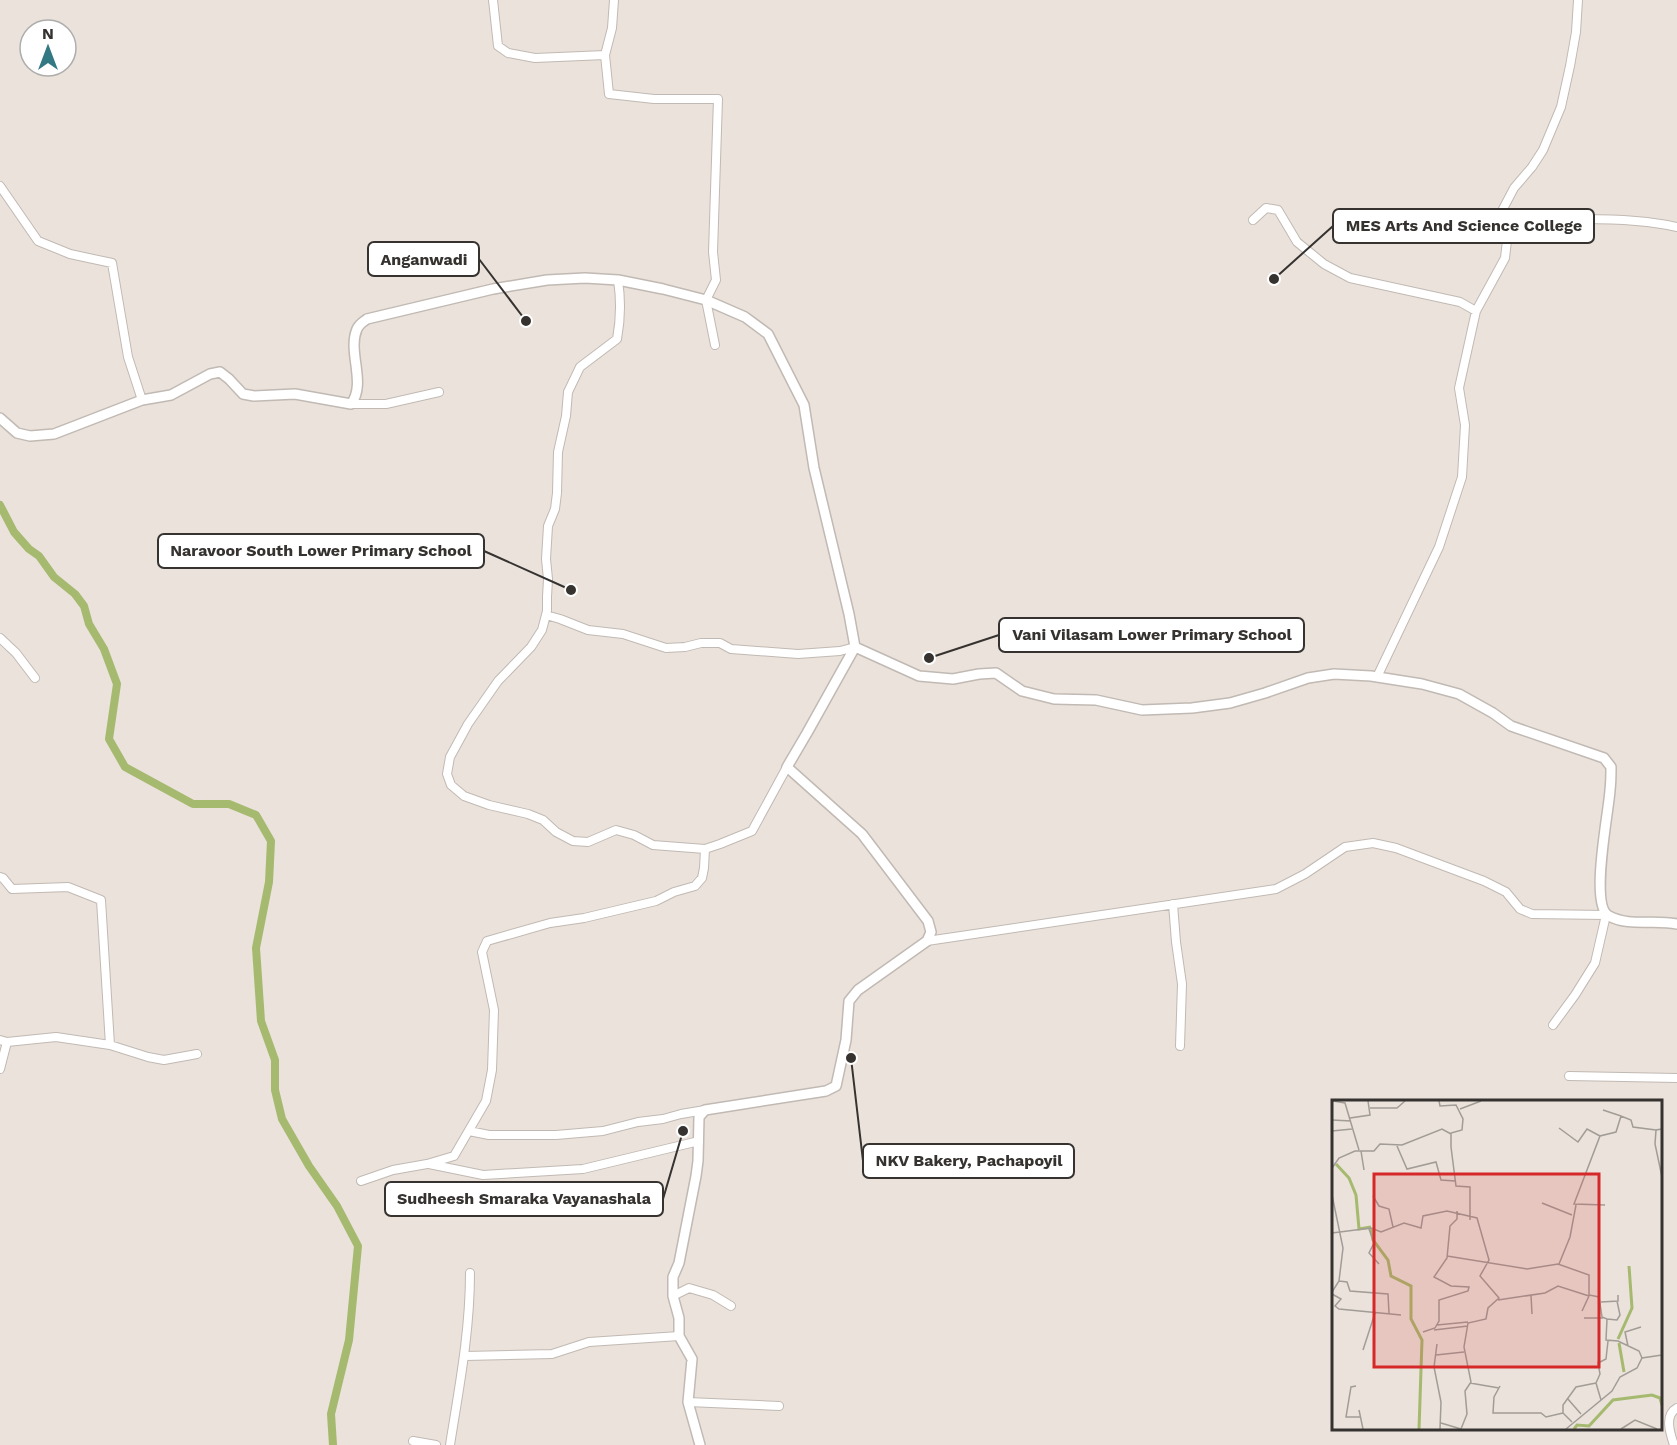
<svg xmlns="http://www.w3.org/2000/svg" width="1677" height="1445" font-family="'Work Sans',sans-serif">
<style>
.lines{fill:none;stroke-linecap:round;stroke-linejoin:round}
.canal{stroke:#a5b96f;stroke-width:8}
.minor-casing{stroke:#c1b9b3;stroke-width:10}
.tertiary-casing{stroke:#c1b9b3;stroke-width:12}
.minor{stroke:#fff;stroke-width:8}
.tertiary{stroke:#fff;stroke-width:9}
.inset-river{fill:none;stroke:#a5b96f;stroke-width:3}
.inset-road{fill:none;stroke:#a29c97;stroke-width:1.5}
.view{fill:#d62828;fill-opacity:0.15;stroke:#d62828;stroke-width:3}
.inset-edge{fill:none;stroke:#353230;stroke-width:3}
.leader{fill:none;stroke:#353230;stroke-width:2}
.callout-dot{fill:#353230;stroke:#fff;stroke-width:2}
.callout{fill:#fff;stroke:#353230;stroke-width:2}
.callout-label{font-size:16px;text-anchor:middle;font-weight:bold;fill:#353230}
</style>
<rect width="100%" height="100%" fill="#eae2db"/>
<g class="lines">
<path class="canal" d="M0 505 14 532 21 540 29 549 39 556 54 577 75 594 84 606 89 624 104 649 117 684 109 739 125 767 193 804H229L256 815 271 841 269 882 256 948 261 1021 275 1060V1090L282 1119 309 1166 337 1206 358 1246 349 1340 331 1414 333 1445"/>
<g class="minor-casing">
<path id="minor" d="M493 0 498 46 508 53 535 58 605 55
M614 0 612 28 605 55 609 94 654 99H718L713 252 716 280 706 300 715 345
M1578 0 1576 32 1570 66 1561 107 1543 150 1532 167 1514 188 1494 226V230C1511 236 1526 223 1543 220 1556 218 1571 219 1584 219 1616 219 1646 220 1677 227
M0 186 38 241 70 254 112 263 128 357 142 400
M1253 220 1266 208 1278 210 1297 242 1324 264 1350 278 1460 302 1476 311
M351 404H386L439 392
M546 615 560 619 588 630 623 634 666 648 685 647 701 643H720L731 649 798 654 840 651 855 647
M0 638 16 653 35 678
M1377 677 1439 547 1462 477 1465 425 1459 388 1476 311 1505 258 1508 232
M705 849 720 844 752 831 787 767
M0 877 3 878 12 889 68 887 101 900 110 1045
M1173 904 1176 942 1182 984 1180 1046
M927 941 1276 889 1305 874 1345 847 1373 843 1396 848 1484 881 1506 892 1520 909 1532 914 1606 915 1595 963 1575 995 1553 1025
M0 1040 7 1042 56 1037 110 1045 148 1057 164 1060 197 1054
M0 1069 7 1042
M1569 1076 1677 1078
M469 1131 489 1135H556L603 1131 638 1122 663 1119 681 1114 705 1110
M429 1164 483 1175 583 1169 699 1141
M361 1181 393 1170 427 1164 454 1156 486 1101 492 1070 494 1010 482 952 487 941 550 923 584 918 656 901 674 892 695 886 702 878 704 868 705 849 653 845 634 835 616 830 588 842 573 841 556 832 543 820 528 814 489 805 464 796 451 785 447 774 450 757 468 724 498 681 531 647 542 630 547 611V597L548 579 546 559 548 526 555 509 557 493 558 452 566 416 568 392 580 367 617 339C621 318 621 300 618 280
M673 1296 689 1288 713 1295 731 1306
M465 1356 552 1354 589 1342 679 1336
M688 1402 779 1406
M413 1441 436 1445
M450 1445C459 1388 470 1332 470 1273
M1674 1445C1670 1433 1664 1415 1677 1408"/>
</g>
<g class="tertiary-casing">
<path id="tertiary" d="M0 418 17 433 30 436 54 434 142 400 171 395 210 374 220 372 229 379 243 394 254 396 295 394 351 404C367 383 347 352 357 329 359 324 363 322 367 319L493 289 547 280 585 278 618 280 663 289 706 300 745 317 768 334 804 405 814 468 849 614 855 647 807 733 787 767 862 834 928 921 931 932 927 941 858 990 849 1001 846 1040 836 1086 826 1091 705 1110 699 1117 698 1161 696 1176 679 1263 673 1277V1296L679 1318V1336L692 1359 688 1402 700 1445
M855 647 919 676 953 679 979 674 996 673 1022 691 1054 699 1096 700 1142 710 1192 708 1230 703 1265 693 1308 678 1334 674 1371 676 1422 684 1459 694 1493 713 1511 726 1604 758 1611 767C1611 775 1611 782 1610 790 1609 811 1589 906 1609 916 1629 927 1655 919 1677 924"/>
</g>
<use href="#minor" class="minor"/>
<use href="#tertiary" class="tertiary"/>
</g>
<g transform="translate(1332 1100)">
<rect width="330" height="330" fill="#eae2db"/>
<path class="inset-river" d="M4 64 17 78 24 95 27 129 39 127M39 129 41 140 56 160 59 176 79 186V219L90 240 87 329M286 239 300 208 297 166M287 243 292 272M242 329 245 325 257 326 281 300 320 295 328 298 330 305"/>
<path class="inset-road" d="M1 1 13 3 27 50M107 1 108 6 124 5 131 19 130 30 119 33V47L124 86 138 87V120M38 8H65L73 1M128 9 149 1M271 10 289 16M18 18 38 15 36 1M0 20 19 21M227 28 246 42 255 29 268 36M330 29 324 30 323 44 330 77M0 31 20 29M65 46 75 69 104 62 109 80 123 81M29 51 32 70M0 68 7 58 23 51H42L48 44 70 45 110 29 119 34M0 95 11 148 7 181 0 192M41 96 47 106 57 109 61 127M210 103 240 115M273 105 242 104 268 36 284 32 289 16 299 20 301 27 324 30M37 129 42 143 37 153 47 164M0 133 39 128 49 132 72 123 89 128 91 116 115 111 145 118 157 160 148 176 167 198 156 208 154 219 136 223 132 247 139 282 133 291 135 314 129 329M115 156 195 169 226 164 257 175V195L267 197 270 217 275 219 274 240 286 241 307 251 310 258M227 164 238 137 244 105M7 181 15 182 18 191 56 194 57 213M0 194 9 199 3 206 7 209 69 215M199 195 200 214M166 200 213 193 226 186 257 196 250 211M269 202 286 201V195M252 218H271M275 219 285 220 288 215 285 201M105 225 136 222M102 230 136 226M91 232 103 228 107 221V200L136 191 137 187 119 186 102 177 115 158 118 126 125 119V111M105 244 102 267 109 302 108 329M296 246 293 232 309 227M31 250 43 213M104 255 132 252M138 283 167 288M24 286 19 287 14 317H28M168 286 162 297 161 313H209L214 317 231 313M235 298 249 314M269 300 264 283 268 274 266 263 274 259 276 241M27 310 31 329M240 322 231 313V305L244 287 264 283M109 323 129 329M234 329 280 291 288 277 305 268 310 258 330 255M289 329 303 320 325 329"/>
<path class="view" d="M42 74H267V267H42Z"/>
<rect width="330" height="330" class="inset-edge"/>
</g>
<path class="leader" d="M1274 279L1333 226M526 321L479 259M571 590L484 551M929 658L999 635M851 1058L863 1161M683 1131L663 1199"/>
<g class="callout-dot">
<circle cx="1274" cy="279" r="6"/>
<circle cx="526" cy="321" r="6"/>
<circle cx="571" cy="590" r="6"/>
<circle cx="929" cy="658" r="6"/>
<circle cx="851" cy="1058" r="6"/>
<circle cx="683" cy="1131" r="6"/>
</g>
<g class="callout">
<rect x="1333" y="209" width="261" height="34" rx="6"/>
<rect x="368" y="242" width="111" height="34" rx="6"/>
<rect x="158" y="534" width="326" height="34" rx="6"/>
<rect x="999" y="618" width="305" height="34" rx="6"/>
<rect x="863" y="1144" width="211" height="34" rx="6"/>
<rect x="385" y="1182" width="278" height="34" rx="6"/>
</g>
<g class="callout-label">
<text x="1464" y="231">MES Arts And Science College</text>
<text x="424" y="265">Anganwadi</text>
<text x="321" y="556">Naravoor South Lower Primary School</text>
<text x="1152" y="640">Vani Vilasam Lower Primary School</text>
<text x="969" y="1166">NKV Bakery, Pachapoyil</text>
<text x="524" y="1204">Sudheesh Smaraka Vayanashala</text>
</g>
<g transform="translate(48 48)"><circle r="28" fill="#ffffff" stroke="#aeadac" stroke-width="1.5"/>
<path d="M0-4.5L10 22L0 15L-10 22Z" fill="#327984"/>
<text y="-9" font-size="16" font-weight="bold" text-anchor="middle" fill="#353230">N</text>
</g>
</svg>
